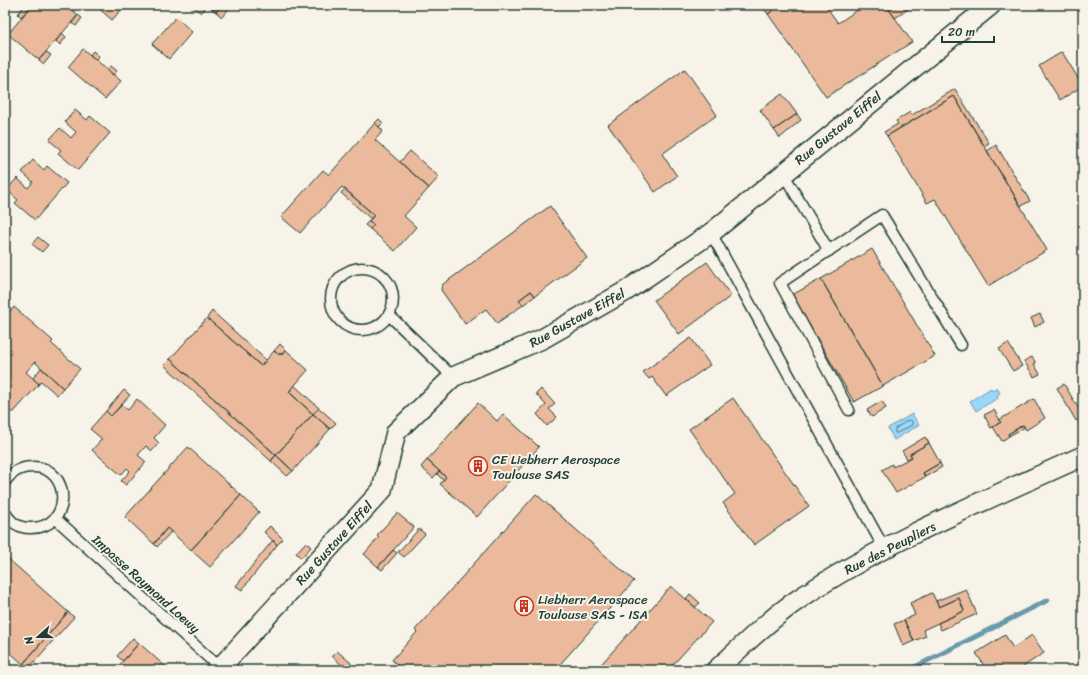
<svg xmlns="http://www.w3.org/2000/svg" width="1088" height="675" font-family="Sriracha,sans-serif">
<style>
.water{fill:#9ad7fb;stroke:#6999ab}
.lines{fill:none;stroke-linecap:round;stroke-linejoin:round}
.shore{stroke:#507b84;stroke-width:1}
.stream{stroke:#6999ab;stroke-width:5}
.building{fill:#ebba9c;stroke:#1f3d34}
.lane-casing{stroke:#1f3d34;stroke-width:13}
.street-casing{stroke:#1f3d34;stroke-width:22}
.lane{stroke:#f7f3e8;stroke-width:10}
.street{stroke:#f7f3e8;stroke-width:19}
.labels{text-anchor:middle;dominant-baseline:central;stroke-width:4;stroke-linejoin:round;paint-order:stroke}
.street-label{font-size:13px;fill:#1f3d34;stroke:#f7f3e8}
.poi-label{font-size:13px;fill:#1f3d34;stroke:#f7f3e8;text-anchor:start}
</style>
<rect width="100%" height="100%" fill="#f7f3e8"/>
<filter id="ink" filterUnits="userSpaceOnUse"><feTurbulence type="fractalNoise" baseFrequency=".025" numOctaves="2"/><feDisplacementMap in="SourceGraphic" scale="8" xChannelSelector="R" yChannelSelector="G"/><feConvolveMatrix kernelMatrix="1 2 1 2 8 2 1 2 1" color-interpolation-filters="sRGB"/></filter>
<g filter="url(#ink)">
<path class="water" d="M991 388 993 391 997 388 1000 393 997 395 998 398 976 411 970 401Z
M912 414 919 425 894 440 888 428Z"/>
<g class="lines">
<path class="shore" d="M909 420 912 421V425L897 433H895V429Z"/>
<path class="stream" d="M909 670 1048 600"/>
</g>
<path class="building" d="M25 5H32L21 17 18 14Z
M32 5H67L78 15 39 60 8 34Z
M95 5H117L122 9 112 20Z
M191 5H207L201 13Z
M207 5H222L216 12Z
M222 5H232L222 17 216 12Z
M761 5H781L768 14Z
M781 5H825L838 23 865 5H886L912 42 826 97 768 14Z
M886 5H914L895 18Z
M78 15 82 18 76 26 72 23Z
M176 17 192 32 169 59 152 44Z
M62 33 66 37 60 45 56 41Z
M83 49 121 81 105 99 68 67Z
M93 51 99 56 96 60 90 55Z
M46 52 51 55 44 64 39 60Z
M1062 52 1083 86 1060 100 1039 66Z
M111 66 117 71 113 75 107 70Z
M685 69 717 115 662 154 677 176 655 192 608 125Z
M955 89 989 143 984 146 954 96 887 136 884 132 898 124 896 121 910 112 912 115Z
M782 94 797 114 774 130 760 110Z
M954 96 1047 250 988 286 935 199 927 203 887 136Z
M75 110 87 120 90 116 110 133 78 170 58 153 61 150 49 140 60 128 71 138 76 132 65 122Z
M797 114 801 120 780 138 774 130Z
M379 119 383 123 379 127 375 123Z
M375 123 383 131 375 140 429 188 404 216 416 227 395 251 370 229 374 225 369 221 374 215 342 187 300 233 281 217 323 170 329 175Z
M996 145 1030 201 1021 206 987 151Z
M410 151 439 177 429 188 400 162Z
M33 160 44 170 47 166 67 183 35 220 15 203 18 200 7 190 17 178 28 188 33 182 22 172Z
M345 189 374 215 371 219 341 193Z
M550 206 587 258 535 296 531 291 519 300 523 305 497 323 486 309 465 324 441 290 442 285Z
M369 221 374 225 370 229 365 225Z
M38 237 48 245 42 252 32 244Z
M872 249 935 356 883 386 821 279Z
M707 262 731 296 679 334 654 300Z
M821 279 883 386 854 402 792 295Z
M531 291 535 296 523 305 519 300Z
M14 307 53 341 51 343 80 369 63 388 35 362 26 372 39 384 13 413 5 406V317Z
M212 311 266 360 261 366 207 318Z
M1040 314 1044 322 1035 327 1031 318Z
M207 318 261 366 274 351 278 354H283L286 350 308 370 289 392 313 414 276 455 170 359Z
M691 338 710 365 666 396 652 377 649 379 643 372Z
M1008 343 1022 366 1013 371 999 349Z
M280 344 286 350 283 354H278L274 351Z
M1032 357 1036 363 1034 364 1040 374 1034 377 1024 361Z
M170 359 276 455 271 461 164 365Z
M41 368 63 388 57 395 41 381 39 384 33 378Z
M1064 384 1083 416 1076 421 1057 388Z
M294 385 319 408 313 414 289 392Z
M541 389 555 404 549 409 557 417 547 426 537 414 546 405 536 394Z
M124 390 130 395 111 416 106 411Z
M733 398 809 506 754 545 723 503 735 494 689 429Z
M137 399 165 425 154 438 159 443 152 451 146 446 138 455 146 462 126 485 121 481 130 471 127 468 121 475 92 450 102 439 90 429 106 411 111 416 122 405 128 410Z
M1034 399 1045 418 1026 430 1023 425 1008 434 1009 436 1002 441 993 427 1001 422 999 420Z
M882 401 886 408 872 417 867 410Z
M478 403 497 421 503 414 539 447 477 517 440 484 446 477 427 460Z
M319 408 336 423 330 429 313 414Z
M994 410 1001 422 991 428 984 415Z
M313 414 330 429 293 471 276 455Z
M1023 425 1025 427 1009 436 1008 434Z
M925 437 929 443 910 454 912 457 907 459 902 451Z
M929 443 940 463 923 473 925 477 896 493 882 470 892 464 893 467 912 457 910 454Z
M188 447 241 495 191 550 167 528 154 544 125 517Z
M276 455 293 471 287 476 271 461Z
M427 460 439 471 433 478 421 467Z
M940 463 942 467 925 477 923 473Z
M439 471 446 477 443 480 437 474Z
M536 494 634 581 555 670H403L392 660 417 632 415 630Z
M241 495 259 512 210 567 191 550Z
M397 513 414 527 378 567 364 554 379 537 377 535Z
M270 526 283 539 277 545 264 532Z
M167 528 171 532 157 547 154 544Z
M419 529 425 534 404 557 398 552Z
M273 540 277 545 242 590 236 586Z
M306 542 311 547 301 558 296 553Z
M393 550 397 553 382 570 378 567Z
M5 556 68 612 23 664 5 648Z
M671 586 712 622 668 670H596Z
M966 589 977 614 941 630 938 623 964 611 959 598 939 607 936 601Z
M932 593 939 607 959 598 964 611 923 630 926 636 914 641 904 620 915 615 910 603Z
M690 594 700 603 695 607 686 599Z
M68 612 74 617 28 669 23 664Z
M904 620 914 641 903 646 894 624Z
M1005 635 1013 648 1032 635 1044 653 1024 666 1027 670H987L976 653Z
M133 638 139 643 123 661 117 656Z
M139 643 169 670H115Z
M337 651 351 663 346 669 332 656Z"/>
<g class="lines">
<g class="lane-casing">
<path id="lane" d="M783 173 829 251
M711 233 885 550
M331 299a31 31 0 1 1 62 0a31 31 0 1 1-62 0Z
M389 315 453 377
M849 410 780 283 882 215 961 345
M5 482C11 472 22 467 33 467 71 466 74 529 30 528 19 528 10 522 5 512
M55 518 220 668"/>
</g>
<g class="street-casing">
<path id="street" d="M218 670 382 490 396 432 453 377 542 339 626 291 711 233 991 5
M716 670C743 646 769 619 799 599 887 540 987 500 1083 456"/>
</g>
<use href="#lane" class="lane"/>
<use href="#street" class="street"/>
</g>
</g>
<defs>
<g id="building-ring" transform="scale(1)"><circle r="9.5" fill="#f7f3e8" stroke="#c8321e" stroke-width="1.5"/><path d="M-4-6H4V6H1V3H-1V6H-4ZM-2.5-4.3h1.7v1.8h-1.7ZM.8-4.3h1.7v1.8H.8ZM-2.5-1h1.7V.8h-1.7ZM.8-1h1.7V.8H.8Z" fill="#c8321e"/></g>
</defs>
<g fill-rule="evenodd">
<use href="#building-ring" x="478" y="466"/>
<use href="#building-ring" x="524" y="606"/>
</g>
<g class="labels">
<g class="street-label">
<text transform="translate(838 128) rotate(-39)">Rue Gustave Eiffel</text>
<text transform="translate(577 318) rotate(-29)">Rue Gustave Eiffel</text>
<text transform="translate(334 543) rotate(-48)">Rue Gustave Eiffel</text>
<text transform="translate(890 548) rotate(-27)">Rue des Peupliers</text>
<text transform="translate(146 584) rotate(42)">Impasse Raymond Loewy</text>
</g>
<g class="poi-label">
<text x="492" y="459">CE Liebherr Aerospace<tspan x="492" dy="15">Toulouse SAS</tspan></text>
<text x="538" y="599">Liebherr Aerospace<tspan x="538" dy="15">Toulouse SAS - ISA</tspan></text>
</g>
</g>
<rect width="1088" height="675" fill="none" stroke="#f7f3e8" stroke-width="20"/>
<rect x="10" y="10" width="1068" height="655" fill="none" stroke="#1f3d34" stroke-width="1.5" filter="url(#ink)"/>
<g transform="translate(38 637) rotate(249)" stroke="#f7f3e8" stroke-width="3" paint-order="stroke">
<path d="M0-3L7 15L0 10L-7 15Z" fill="#1f3d34"/>
<text y="-6" font-size="11" font-weight="bold" text-anchor="middle" fill="#1f3d34">N</text>
</g>
<path d="M942 36v6h52v-6" fill="none" stroke="#1f3d34" stroke-width="2"/>
<text x="948" y="36" font-size="12" fill="#1f3d34" stroke="#f7f3e8" stroke-width="3" paint-order="stroke">20 m</text>
</svg>
